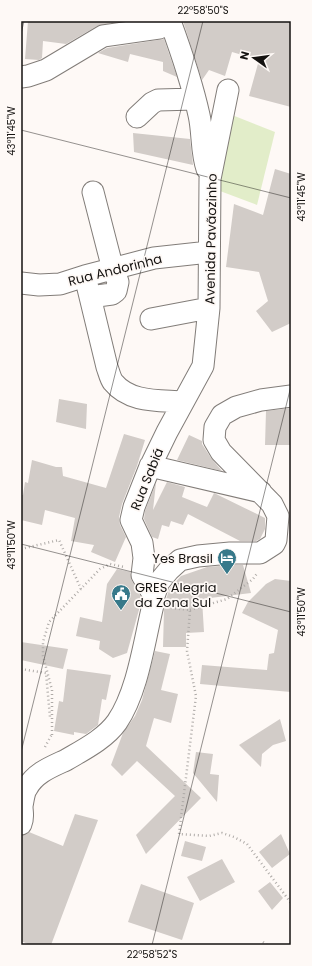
<svg xmlns="http://www.w3.org/2000/svg" width="312" height="966" font-family="Poppins,sans-serif">
<style>
.green{fill:#e2edc9}
.building{fill:#d2ccc8}
.lines{fill:none;stroke-linecap:round;stroke-linejoin:round}
.minor-casing{stroke:#827d79;stroke-width:23}
.path{stroke:#afaba8;stroke-width:2.5;stroke-dasharray:1 3;stroke-linecap:butt}
.minor{stroke:#fff;stroke-width:21}
.ticks{fill:none;stroke:#141210;stroke-width:1;stroke-opacity:0.45}
.labels{text-anchor:middle;dominant-baseline:central;stroke-width:3.5;stroke-linejoin:round;paint-order:stroke}
.street-label{font-size:13px;fill:#141210;stroke:#fef9f6}
.poi-label{font-size:13px;fill:#141210;stroke:#fef9f6;text-anchor:end}
.neatline{fill:none;stroke:#141210;stroke-width:1.5}
.ticks-label{font-size:10px;text-anchor:middle;fill:#141210}
</style>
<rect width="100%" height="100%" fill="#fef9f6"/>
<path class="green" d="M227 113 275 132 257 205 212 188Z"/>
<path class="building" d="M28 21H123L97 26 66 44 43 41 42 58 39 60 25 59Z
M183 21H291V107L249 96 259 60 232 52 225 76 209 70 202 80Z
M164 39 177 77 163 71V62L130 54 128 62 98 53 107 48Z
M133 133 190 139 193 165 134 152Z
M275 169 291 174V323L272 332 256 311 268 301 259 272 226 267 234 204 263 215Z
M59 399 87 404 86 429 56 422Z
M291 408V445H265L266 411Z
M124 434 145 440 137 466 122 504 119 517 120 525 126 537 115 562 91 552 94 545 71 541 75 518 45 510 42 525 21 520V495H23L25 482 28 483 32 460 56 467H62L63 476 106 488Z
M189 435 202 441V444L211 458 222 471 177 460Z
M167 482 185 487 182 497 207 507 214 493 265 518V529L260 539 256 541H240L188 514 183 525 171 521 169 527 162 525 158 539 152 537 144 519 145 511 156 483 153 510Z
M231 565H243L251 593 202 599 204 632 186 633V647H163L164 610 166 599 170 588 181 576 207 567Z
M117 569 130 572 132 581 142 599 127 653 113 658 99 649 100 641 76 636 80 617 102 622 107 584Z
M275 579 291 581V692L200 684 202 665 267 670 269 654 274 653 278 630 242 613 248 602 266 584Z
M21 642 68 649 63 669 21 660Z
M155 651 170 654 161 690 178 694 171 723 154 718 146 746 201 798 146 854 136 835 175 796 137 761 122 776 111 765 123 733 135 716 142 700Z
M67 669 111 675 106 700 102 699 98 725 86 734 74 732V735L54 731 59 701 63 702Z
M280 719 286 741 273 745 262 754 261 767 239 745Z
M196 752 213 754 210 774 219 775 217 802 193 773Z
M75 814 98 820 51 945H30L21 941V836L29 832 63 846Z
M281 834 290 854 272 868 259 852Z
M185 841 206 847 202 861 181 856Z
M222 859 235 882 200 901 187 877Z
M270 882 283 898 272 910 258 891Z
M141 884 194 903 182 940 128 922Z"/>
<g class="lines">
<g class="minor-casing">
<path id="minor" d="M170 21C181 51 192 83 199 115 203 132 201 152 207 169
M21 77 28 76 46 70 103 36 159 28 171 22
M137 117 152 103 158 100 195 99
M85 276 107 367C109 372 110 378 113 382 130 403 159 400 183 402
M21 283 39 285 60 284 85 276 154 258 209 252
M90 297 112 294 116 291 118 282 110 258 93 192
M151 319 209 308
M150 466 261 492
M154 596 142 575 144 558 142 543 131 520 134 507 149 469 167 432 203 366 209 308 210 179 228 90
M21 824C24 817 22 813 22 806 23 801 24 792 27 788 35 773 51 767 66 760 83 750 105 739 117 722 138 691 144 642 153 605L154 596 159 582 169 570 180 560 198 556 230 553H260L274 544 276 540 278 516 272 504 221 452 214 440 215 427 222 415 236 407 261 400 291 396"/>
</g>
<path class="path" d="M21 549 59 540 81 589
M171 608 190 610 187 651 196 696 179 834 209 836 222 833 234 837 247 844 291 903
M190 610 227 599 253 579 258 572
M21 669 46 673 50 717
M52 735V690L43 656V642L49 622 100 569 110 564 124 567
M45 747 52 734
M263 942 267 945"/>
<use href="#minor" class="minor"/>
</g>
<path class="ticks" d="M21 34 24 21M21 130 291 198M21 544 291 612M21 752 203 21M152 945 291 386"/>
<defs>
<g id="hotel-pin" transform="scale(1)"><path d="M0 17L-7.5 6A9.5 9.5 0 1 1 7.5 6Z" fill="#37798a" stroke="#fef9f6"/><path d="M-6-4.5h1.5V1H6V5H4.5V3h-9V5H-6ZM-4 0a1.8 1.8 0 1 1 3.6 0ZM.5 0V-2.5h3Q6-2.5 6 0Z" fill="#fff"/></g>
<g id="civic-pin" transform="scale(1)"><path d="M0 17L-7.5 6A9.5 9.5 0 1 1 7.5 6Z" fill="#37798a" stroke="#fef9f6"/><path d="M-.6-6.5H3V-4.5H.6V-3L4-1V1h2V6H-6V1h2V-1L-.6-3ZM-1.2 2.5V6h2.4V2.5Z" fill="#fff"/></g>
</defs>
<g fill-rule="evenodd">
<use href="#hotel-pin" x="227" y="558"/>
<use href="#civic-pin" x="121" y="594"/>
</g>
<g class="labels">
<g class="street-label">
<text transform="translate(211 239) rotate(-89)">Avenida Pavãozinho</text>
<text transform="translate(115 270) rotate(-14)">Rua Andorinha</text>
<text transform="translate(147 479) rotate(-68)">Rua Sabiá</text>
</g>
<g class="poi-label">
<text x="213" y="558">Yes Brasil</text>
<text x="135" y="587" text-anchor="start">GRES Alegria<tspan x="135" dy="15">da Zona Sul</tspan></text>
</g>
</g>
<rect width="312" height="966" fill="none" stroke="#fef9f6" stroke-width="44"/>
<g transform="translate(254 58) rotate(284)" stroke="#fef9f6" stroke-width="3" paint-order="stroke">
<path d="M0-3L7 15L0 10L-7 15Z" fill="#141210"/>
<text y="-6" font-size="11" font-weight="bold" text-anchor="middle" fill="#141210">N</text>
</g>
<rect x="22" y="22" width="268" height="922" class="neatline"/>
<g class="ticks-label">
<text x="203" y="14">22°58'50"S</text>
<text transform="translate(11 131) rotate(-90)" y="4">43°11'45"W</text>
<text transform="translate(301 197) rotate(-90)" y="4">43°11'45"W</text>
<text transform="translate(11 545) rotate(-90)" y="4">43°11'50"W</text>
<text transform="translate(301 612) rotate(-90)" y="4">43°11'50"W</text>
<text x="152" y="958">22°58'52"S</text>
</g>
</svg>
